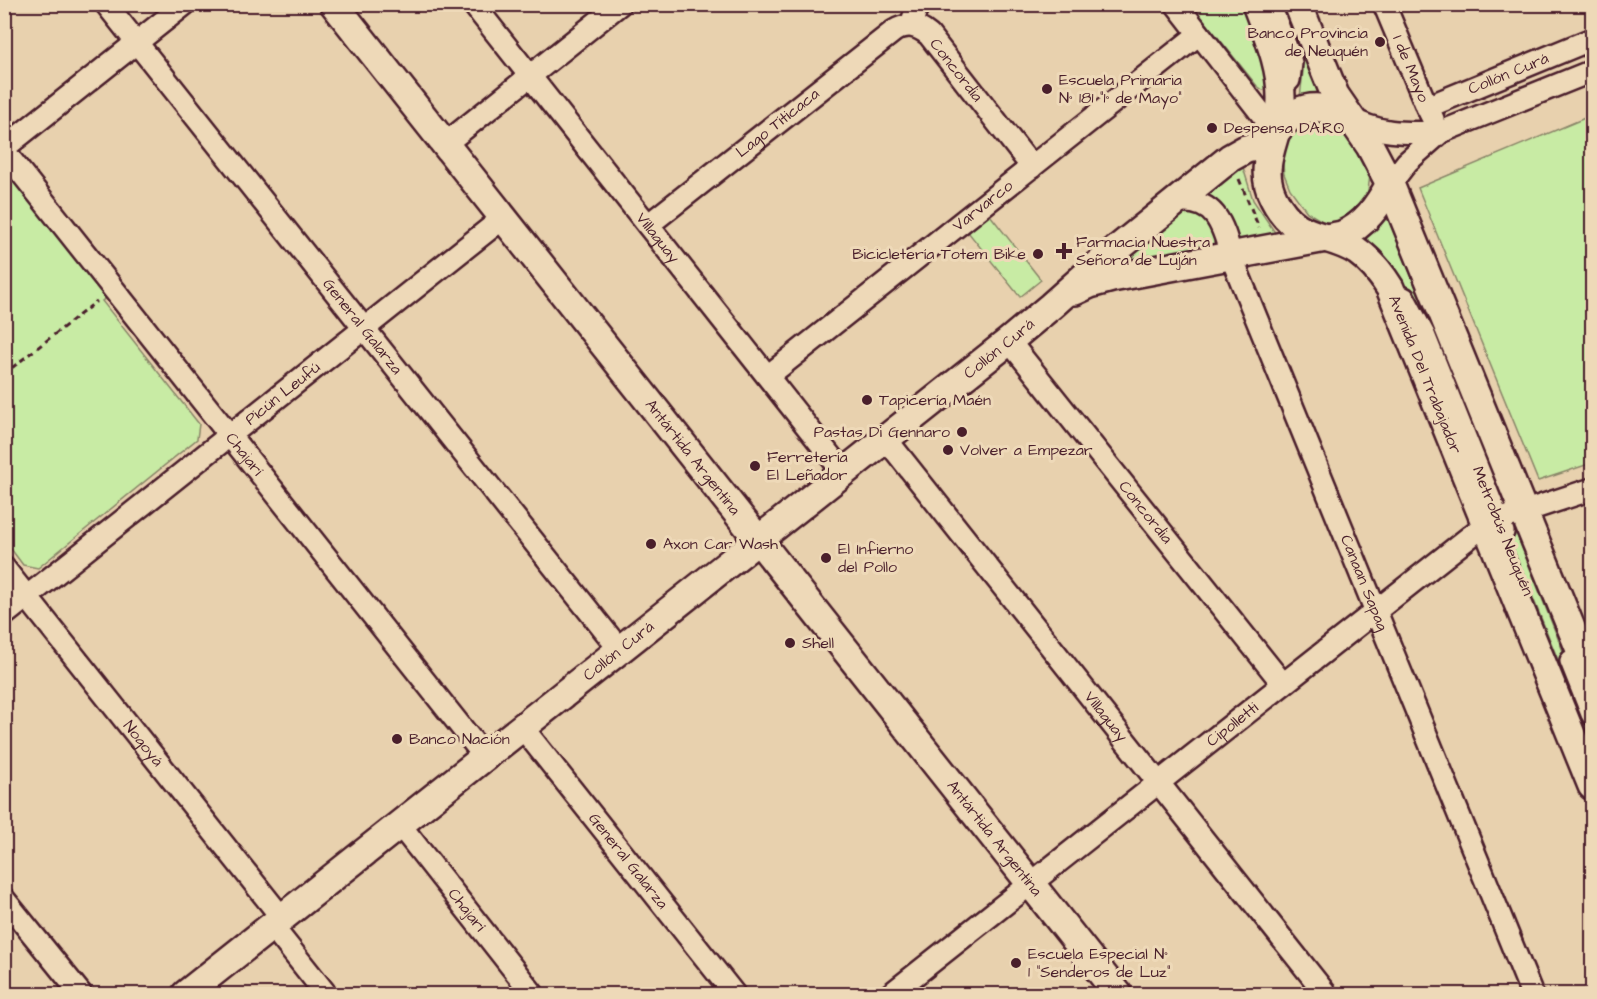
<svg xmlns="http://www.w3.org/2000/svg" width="1597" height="999" font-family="'Architects Daughter',sans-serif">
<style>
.green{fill:#c8eba4;stroke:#898568;stroke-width:1.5}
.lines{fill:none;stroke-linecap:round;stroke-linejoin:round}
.minor-casing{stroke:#4a1f2b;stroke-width:26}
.major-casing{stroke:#4a1f2b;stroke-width:32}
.path{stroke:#4a1f2b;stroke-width:3;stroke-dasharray:6 4.5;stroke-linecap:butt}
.minor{stroke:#eed9b8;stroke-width:21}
.major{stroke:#eed9b8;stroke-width:27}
.poi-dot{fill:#4a1f2b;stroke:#eed9b8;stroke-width:2}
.labels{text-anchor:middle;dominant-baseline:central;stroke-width:6;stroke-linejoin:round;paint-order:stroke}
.poi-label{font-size:16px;fill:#4a1f2b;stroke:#eed9b8;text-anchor:start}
.street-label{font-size:16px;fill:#4a1f2b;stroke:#eed9b8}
</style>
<rect width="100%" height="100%" fill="#e8d1ae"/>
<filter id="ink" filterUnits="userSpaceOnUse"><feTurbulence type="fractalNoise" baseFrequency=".0167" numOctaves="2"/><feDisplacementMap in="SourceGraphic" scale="12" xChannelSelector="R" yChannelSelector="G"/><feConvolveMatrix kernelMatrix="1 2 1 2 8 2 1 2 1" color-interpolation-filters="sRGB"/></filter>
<g filter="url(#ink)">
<path class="green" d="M1192 5H1247L1274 69 1268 89 1263 90 1257 86Z
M1299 47 1321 95H1311L1300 98 1303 71Z
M1592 115V463L1538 481 1418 188Z
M1308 119 1338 124 1352 137 1370 175 1367 198 1358 213 1334 224 1322 221 1307 212 1290 189 1284 174 1282 157 1288 133Z
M1242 164 1253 200 1276 234 1239 246 1200 193Z
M5 173 13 179 106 298 102 301 199 424 197 439 38 568 23 565 5 541Z
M1179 211 1205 213 1219 246 1099 274Z
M990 215 1041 280 1020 297 968 232Z
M1384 215 1387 216 1501 497 1500 501 1359 236Z
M1513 530 1516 533 1592 724V744L1508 536Z"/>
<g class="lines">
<g class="minor-casing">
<g id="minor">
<path id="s1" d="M106 4 620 650"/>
<path id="s2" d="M473 4 843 472"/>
<path d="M1176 4 1264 117 1274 134"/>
<path id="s3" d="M1384 4 1427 107 1433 119"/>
<path d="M1270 6 1289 55 1291 63 1289 80 1286 67"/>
<path d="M911 25 918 4"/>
<path id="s4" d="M1427 107 1592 39"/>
<path d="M1349 117C1378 135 1408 133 1441 132"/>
<path d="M445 144 620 4"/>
<path d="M4 148 185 4"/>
<path id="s5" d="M4 151 485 757"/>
<path d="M1390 184 1407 162 1441 132 1592 71"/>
<path id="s6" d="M1174 203C1214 196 1223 224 1231 256L1532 994"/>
<path id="s7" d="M648 225 894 31C907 23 917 25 929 35L1032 167"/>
<path d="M1404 298 1424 335 1503 532"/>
<path id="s8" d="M1009 341 1283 684"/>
<path id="s9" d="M768 376 1199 34"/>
<path id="s10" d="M886 439 1326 994"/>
<path id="s11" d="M4 568 282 918"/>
<path id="s12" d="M4 615 503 218"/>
<path d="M1571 661 1592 714"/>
<path id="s13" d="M522 727 734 994"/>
<path id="s14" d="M400 825 533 994"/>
<path d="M4 899 81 994"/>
<path d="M272 926 326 994"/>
<path id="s15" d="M891 994 1486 524 1592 489"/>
</g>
</g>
<g class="major-casing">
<g id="major">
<path id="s16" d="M334 4 1118 994"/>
<path id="s17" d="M1256 4C1268 36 1282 67 1281 101 1281 137 1255 163 1274 199 1296 242 1325 231 1357 251 1370 260 1382 275 1390 288L1592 786"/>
<path d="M1298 4 1335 95 1370 146 1390 184 1592 679"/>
<path d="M1274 134C1296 105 1315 102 1347 115"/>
<path d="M1075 291 1090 284 1112 278 1342 235C1365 225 1378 206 1390 184"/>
<path id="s18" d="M186 994 1009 341 1051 306 1096 266 1230 158 1246 149 1271 143"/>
</g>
</g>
<path class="path" d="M1239 179 1259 228
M4 374 97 301"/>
<use href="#minor" class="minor"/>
<use href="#major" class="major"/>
</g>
</g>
<g class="poi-dot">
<circle cx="1380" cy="42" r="6"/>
<circle cx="1047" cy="89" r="6"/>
<circle cx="1212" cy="128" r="6"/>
<path d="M1061 242h6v6h6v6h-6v6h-6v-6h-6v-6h6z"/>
<circle cx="1038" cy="254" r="6"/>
<circle cx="867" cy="400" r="6"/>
<circle cx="962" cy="432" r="6"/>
<circle cx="948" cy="450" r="6"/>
<circle cx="755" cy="466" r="6"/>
<circle cx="651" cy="544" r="6"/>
<circle cx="826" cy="558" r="6"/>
<circle cx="790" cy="643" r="6"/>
<circle cx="397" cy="739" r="6"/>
<circle cx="1016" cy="963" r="6"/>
</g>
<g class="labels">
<g class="poi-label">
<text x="1368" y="33" text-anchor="end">Banco Provincia<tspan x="1368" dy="18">de Neuquén</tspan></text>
<text x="1059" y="80">Escuela Primaria<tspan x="1059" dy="18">N° 181 "1° de Mayo"</tspan></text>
<text x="1224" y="128">Despensa DA.RO</text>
<text x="1076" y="242">Farmacia Nuestra<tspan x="1076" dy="18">Señora de Luján</tspan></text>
<text x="1026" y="254" text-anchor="end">Bicicletería Totem Bike</text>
<text x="879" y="400">Tapicería Maén</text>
<text x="950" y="432" text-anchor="end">Pastas Di Gennaro</text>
<text x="960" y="450">Volver a Empezar</text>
<text x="767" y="457">Ferretería<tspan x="767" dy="18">El Leñador</tspan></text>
<text x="663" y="544">Axon Car Wash</text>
<text x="838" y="549">El Infierno<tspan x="838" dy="18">del Pollo</tspan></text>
<text x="802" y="643">Shell</text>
<text x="409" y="739">Banco Nación</text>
<text x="1028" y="954">Escuela Especial N°<tspan x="1028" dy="18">1 "Senderos de Luz"</tspan></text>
</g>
<g class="street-label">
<text stroke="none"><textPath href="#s3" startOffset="70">1 de Mayo</textPath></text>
<text stroke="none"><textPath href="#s7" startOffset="396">Concordia</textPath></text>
<text stroke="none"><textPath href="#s4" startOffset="88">Collón Curá</textPath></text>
<text stroke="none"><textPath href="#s7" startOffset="165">Lago Titicaca</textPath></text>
<text stroke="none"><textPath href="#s9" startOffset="274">Varvarco</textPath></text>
<text stroke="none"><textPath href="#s2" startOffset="298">Villaguay</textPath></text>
<text stroke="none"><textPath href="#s1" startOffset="412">General Galarza</textPath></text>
<text stroke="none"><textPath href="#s18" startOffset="1038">Collón Curá</textPath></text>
<text stroke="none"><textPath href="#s17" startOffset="446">Avenida Del Trabajador</textPath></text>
<text stroke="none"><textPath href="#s12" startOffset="356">Picún Leufú</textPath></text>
<text stroke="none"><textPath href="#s5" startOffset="387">Chajarí</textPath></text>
<text stroke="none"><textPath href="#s16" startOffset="578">Antártida Argentina</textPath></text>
<text stroke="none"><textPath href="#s8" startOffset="219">Concordia</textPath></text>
<text transform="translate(1503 531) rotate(68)">Metrobús Neuquén</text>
<text stroke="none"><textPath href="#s6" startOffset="442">Canaan Sapag</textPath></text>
<text stroke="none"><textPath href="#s18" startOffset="552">Collón Curá</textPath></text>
<text stroke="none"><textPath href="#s10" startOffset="354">Villaguay</textPath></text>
<text stroke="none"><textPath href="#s15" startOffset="435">Cipolletti</textPath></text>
<text stroke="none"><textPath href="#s11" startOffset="224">Nogoyá</textPath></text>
<text stroke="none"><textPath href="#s16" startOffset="1064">Antártida Argentina</textPath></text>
<text stroke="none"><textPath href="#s13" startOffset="171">General Galarza</textPath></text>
<text stroke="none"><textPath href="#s14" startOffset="108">Chajarí</textPath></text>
</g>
</g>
<rect width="1597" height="999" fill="none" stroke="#eed9b8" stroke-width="24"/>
<rect x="12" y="12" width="1573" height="975" fill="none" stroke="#4a1f2b" stroke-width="2" filter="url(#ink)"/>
</svg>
